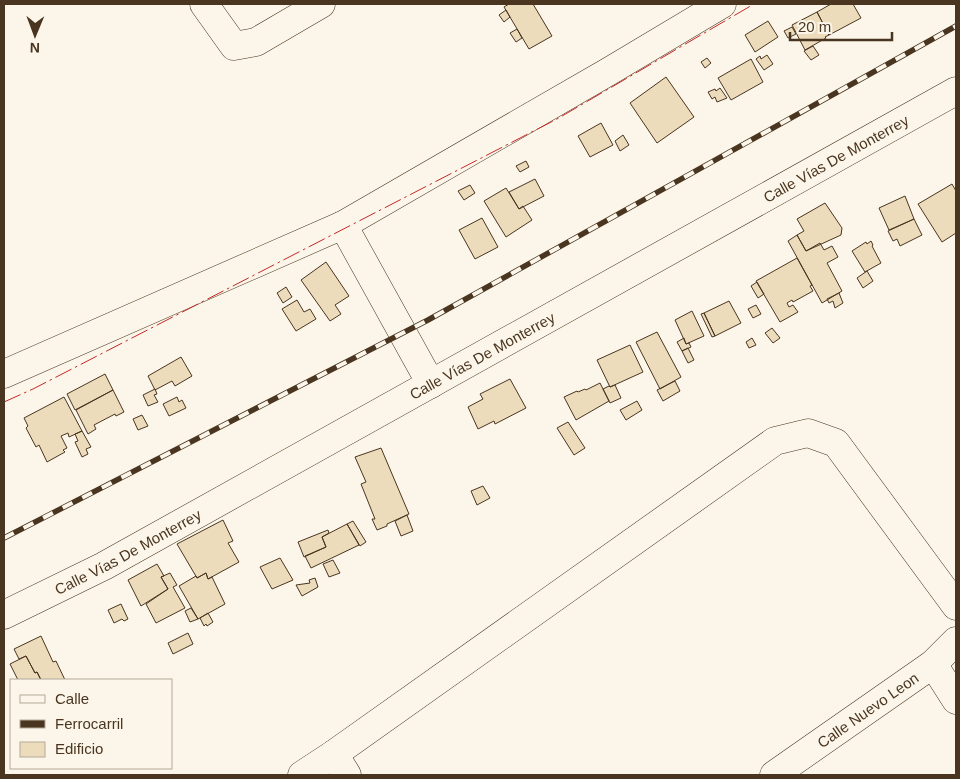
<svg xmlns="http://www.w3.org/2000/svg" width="960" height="779" font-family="Arial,sans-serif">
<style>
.building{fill:#ecdcbc;stroke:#4a3520}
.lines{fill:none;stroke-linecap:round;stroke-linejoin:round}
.minor-casing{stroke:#4a3520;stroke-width:29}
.minor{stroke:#fbf6e9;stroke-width:28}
.rail-casing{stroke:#4a3520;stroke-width:5.5}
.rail{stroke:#fbf6e9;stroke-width:4;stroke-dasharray:11;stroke-linecap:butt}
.power{stroke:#c62828;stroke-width:1;stroke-dasharray:18 4 2.5 4;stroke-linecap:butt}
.labels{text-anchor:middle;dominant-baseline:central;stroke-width:4;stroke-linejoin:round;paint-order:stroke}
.street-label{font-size:15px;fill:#4a3520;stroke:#fbf6e9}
</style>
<rect width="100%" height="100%" fill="#fbf6e9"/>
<path class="building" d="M509 4H533L552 36 529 49 504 7Z
M831 4H853L861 18 829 35 817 12Z
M506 10 510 17 504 22 499 15Z
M817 12 829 35 825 37 826 38 805 50 792 25Z
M768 21 778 37 755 52 745 35Z
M792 27 796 34 788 38 784 31Z
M517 29 522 38 516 42 510 33Z
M813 46 819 55 811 60 804 51Z
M767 55 773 64 764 70 756 59 760 56 761 59Z
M707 58 711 63 705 68 701 62Z
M751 59 763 82 731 100 718 78Z
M666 77 694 117 657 143 630 103Z
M720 88 727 98 717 102 715 97 712 99 708 92 715 89 716 91Z
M601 123 613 145 590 157 578 136Z
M623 135 629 145 620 151 615 141Z
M526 161 529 167 520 172 516 166Z
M535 179 544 196 519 209 509 192Z
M952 184 956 191V233L942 242 918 204Z
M470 185 475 193 464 200 458 191Z
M506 188 519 209 523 206 532 220 506 237 484 201Z
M905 196 914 219 889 230 879 208Z
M825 203 842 228 841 235 806 251 797 235 804 231 797 219Z
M482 218 498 247 475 259 459 230Z
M914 219 922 235 900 246 897 239 893 241 888 231Z
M797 235 806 251 820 243 824 250 832 246 838 257 827 263 842 291 822 303 788 241Z
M871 241 873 245 872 246 881 263 865 272 852 251 866 242 867 244Z
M797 258 812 285 810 286 813 291 793 302 792 300 787 303 789 307 793 305 798 312 780 322 756 281Z
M326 262 349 296 335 305 341 314 330 321 301 280Z
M867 271 873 281 863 288 857 278Z
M757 282 764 294 758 298 751 286Z
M286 287 292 297 283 303 277 293Z
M839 293 843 303 835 308 833 301 829 303 827 299Z
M297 300 304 312 310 309 316 319 296 331 282 309Z
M729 301 741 323 715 336 704 313Z
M756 305 761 314 753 318 748 309Z
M692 311 704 336 686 344 675 320Z
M704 313 715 336 712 337 701 314Z
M772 328 780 338 773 343 765 333Z
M657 332 681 377 660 389 636 342Z
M684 338 686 344 689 343 691 347 682 351 677 342Z
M752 338 756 345 749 348 746 342Z
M630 345 643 372 610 387 597 360Z
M688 348 694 360 688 363 682 351Z
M181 357 192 376 175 386 172 381 155 390 148 376Z
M105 374 113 390 75 410 67 394Z
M510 379 526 408 495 424 494 421 478 429 468 407 483 399 480 394Z
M675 381 680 391 663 401 657 390Z
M600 383 609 401 576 420 564 397 577 391 578 392 585 389 586 390Z
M615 385 621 398 610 403 603 389 609 386 610 387Z
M155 389 157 394 154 395 158 402 148 406 143 395Z
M113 390 124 412 116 416 115 414 94 425 96 429 88 434 76 410Z
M64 397 82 431 69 437 68 433 61 436 67 448 63 450 65 452 47 462 39 445 36 447 26 428 28 426 24 418Z
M177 397 179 402 182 400 186 408 169 416 163 404Z
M637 401 642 410 626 420 620 410Z
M142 415 148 426 138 430 133 419Z
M568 422 585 448 574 455 557 428Z
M82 431 91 447 86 449 88 454 82 457 75 442 78 441 75 434Z
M381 448 409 514 387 524V526L377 530 372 519H375L361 484 366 482 355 457Z
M483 486 490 498 477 505 471 491Z
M407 515 413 531 401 536 395 521Z
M223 520 233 541 228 543 239 562 208 579 206 573 197 578 177 544Z
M353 521 366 542 360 546 347 524Z
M347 524 359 545 311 568 305 556 326 547 322 537Z
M328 530 329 533 322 537 326 547 304 557 298 542Z
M280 558 293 580 272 589 260 567Z
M333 560 340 573 329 577 323 564Z
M157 564 164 576 161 577 168 589 141 606 128 580Z
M170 573 177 585 173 587 185 608 156 623 146 604 168 589 161 577Z
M206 573 208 579 212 577 225 604 198 619 179 586 196 576 197 578Z
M315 578 318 587 302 596 296 585 310 583 309 580Z
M121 604 128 619 124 621 122 619 114 623 108 610Z
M191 608 198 619 190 622 185 611Z
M208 613 213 622 207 626 206 624 204 626 200 618Z
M188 633 193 644 173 654 168 643Z
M41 636 53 662 56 661 65 680H41L37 672 35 673 26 656 19 659 14 649Z
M26 656 35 673 37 672 41 680H17H18L10 664Z"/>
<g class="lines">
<g class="minor-casing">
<g id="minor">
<path d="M204 4 234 46 256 42 321 4"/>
<path d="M343 225 431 384"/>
<path d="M4 374 343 225 608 72 722 4"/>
<path id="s1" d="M4 615 104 566 956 91"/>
<path d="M933 664 956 700"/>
<path d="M334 754 775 441 808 433 836 443 956 606"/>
<path d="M302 775 334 754 347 775"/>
<path id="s2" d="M774 775 933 664 956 641"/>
</g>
</g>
<use href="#minor" class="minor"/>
<g class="rail-casing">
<path id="rail" d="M4 538 428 320 956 26"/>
</g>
<use href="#rail" class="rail"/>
<path class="power" d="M4 402 33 389 557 119 754 4"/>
</g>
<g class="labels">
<g class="street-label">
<text stroke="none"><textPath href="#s1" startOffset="949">Calle Vías De Monterrey</textPath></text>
<text stroke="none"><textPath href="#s1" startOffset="544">Calle Vías De Monterrey</textPath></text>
<text stroke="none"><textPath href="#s1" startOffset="139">Calle Vías De Monterrey</textPath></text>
<text stroke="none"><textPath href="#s2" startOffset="114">Calle Nuevo Leon</textPath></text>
</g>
</g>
<rect width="960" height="779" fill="none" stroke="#4a3520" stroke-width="10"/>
<rect x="10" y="679" width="162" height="90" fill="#fbf6e9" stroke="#b4a999"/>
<rect x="20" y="695" width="25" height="8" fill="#fbf6e9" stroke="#b4a999"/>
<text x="55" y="704" font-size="15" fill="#4a3520">Calle</text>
<rect x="20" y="720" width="25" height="8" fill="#4a3520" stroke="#b4a999"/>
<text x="55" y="729" font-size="15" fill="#4a3520">Ferrocarril</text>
<rect x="20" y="742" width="25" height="15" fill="#ecdcbc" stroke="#b4a999"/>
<text x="55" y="754" font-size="15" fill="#4a3520">Edificio</text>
<g transform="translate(35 35) rotate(181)" stroke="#fbf6e9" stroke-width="4" paint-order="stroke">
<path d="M0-4L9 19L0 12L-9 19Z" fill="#4a3520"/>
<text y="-8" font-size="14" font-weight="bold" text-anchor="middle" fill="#4a3520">N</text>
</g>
<path d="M790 32v8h102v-8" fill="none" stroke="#4a3520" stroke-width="2.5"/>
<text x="798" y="32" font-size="15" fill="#4a3520" stroke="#fbf6e9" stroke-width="4" paint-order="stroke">20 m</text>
</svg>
